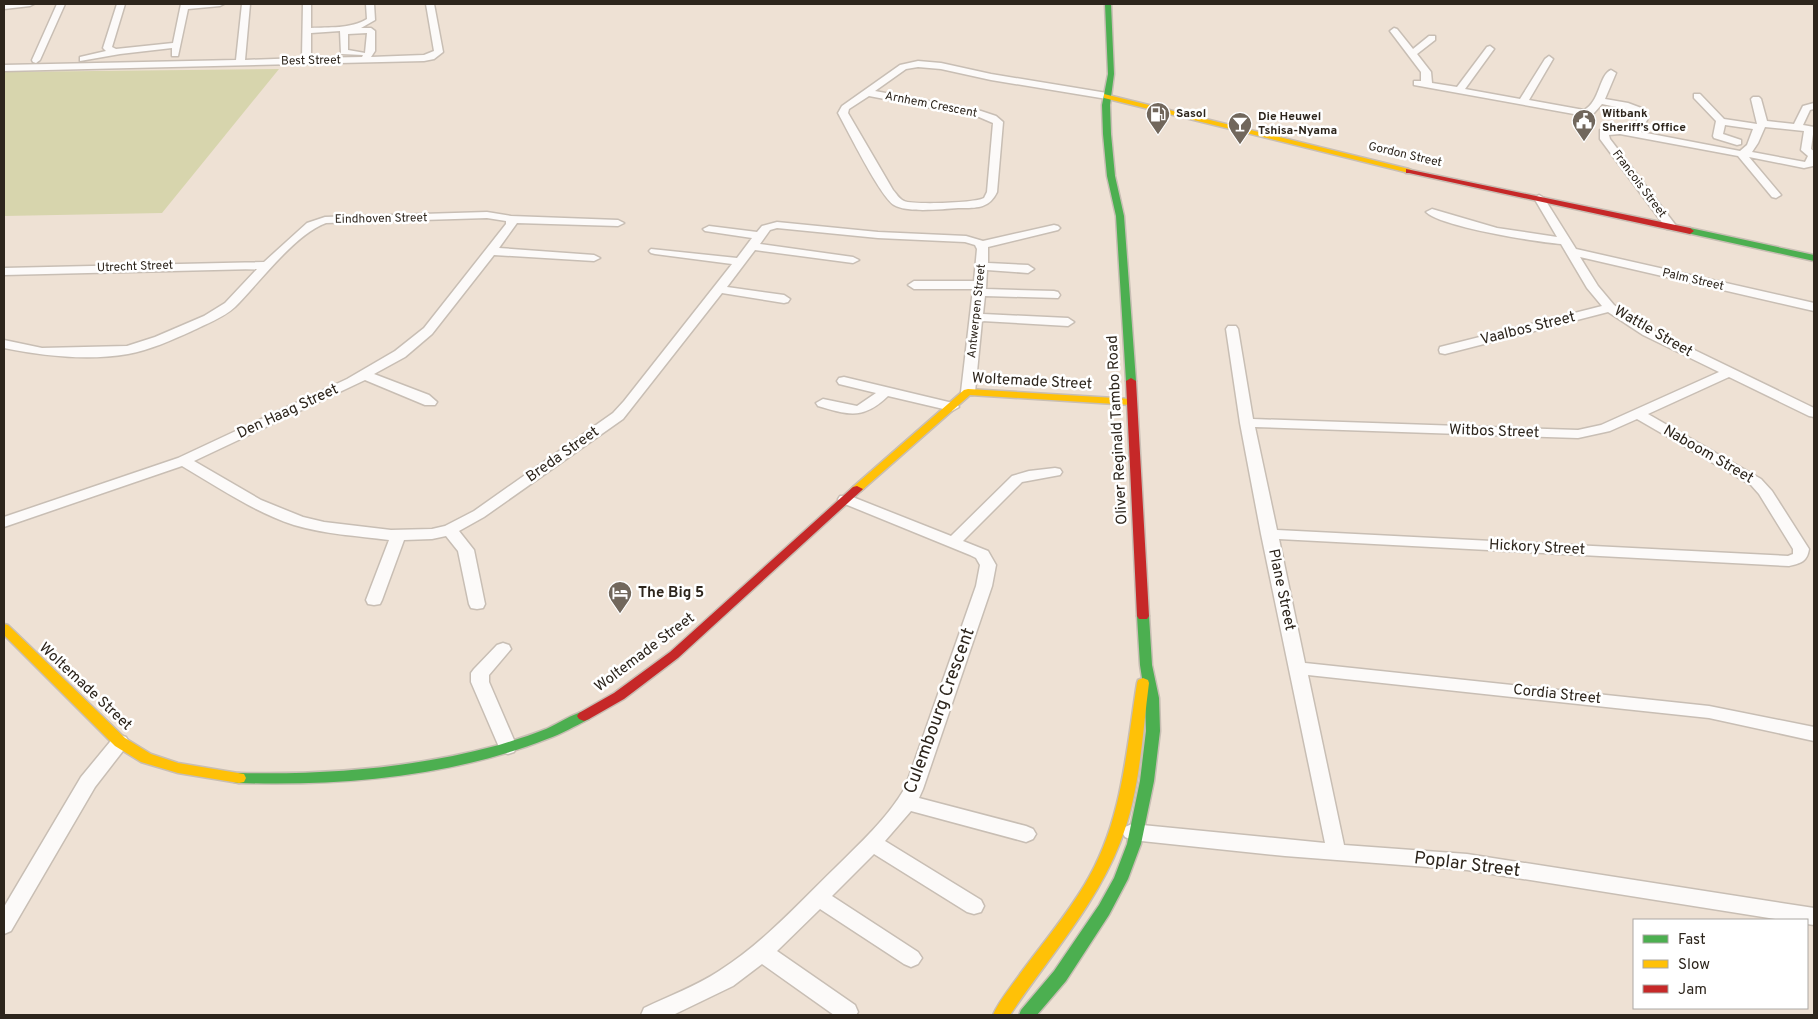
<svg xmlns="http://www.w3.org/2000/svg" width="1818" height="1019" font-family="Overpass,sans-serif">
<style>
.green{fill:#d7d5ad}
.lines{fill:none;stroke-linecap:round;stroke-linejoin:round}
.street-casing{stroke:#c8beb4;stroke-width:3}
.fast-casing{stroke:#c8beb4;stroke-width:3}
.slow-casing{stroke:#c8beb4;stroke-width:3}
.jam-casing{stroke:#c8beb4;stroke-width:3}
.street{fill:#fcfaf9;fill-rule:evenodd}
.fast{fill:#4caf50;fill-rule:evenodd}
.slow{fill:#ffc107;fill-rule:evenodd}
.jam{fill:#c62828;fill-rule:evenodd}
.labels{text-anchor:middle;dominant-baseline:central;stroke-width:5;stroke-linejoin:round;paint-order:stroke}
.far-street-label{font-size:12px;fill:#2d251c;stroke:#fff}
.far-poi-label{font-size:12px;font-weight:bold;fill:#2d251c;stroke:#fff;text-anchor:start}
.street-label{font-size:15px;fill:#2d251c;stroke:#fff}
.poi-label{font-size:15px;font-weight:bold;fill:#2d251c;stroke:#fff;text-anchor:start}
.near-street-label{font-size:18px;fill:#2d251c;stroke:#fff}
</style>
<rect width="100%" height="100%" fill="#eee1d4"/>
<path class="green" d="M279 69 162 213 4 216V72Z"/>
<g class="lines">
<g class="street-casing">
<path id="street" d="M34 4 30 6 4 9V5Z
M57 4H65L40 60 36 63 33 62 32 60Z
M117 4H125L112 47 116 49 173 43 181 4H224L220 6 188 9 178 56H172V48L120 54 80 61V57L106 51 103 48Z
M242 4H250L245 60 302 58 303 4H311V28C328 27 351 29 367 19L366 4H374L375 20 361 28H371L375 31V51L371 57 424 55 434 51 426 4H434L443 52 434 59 424 61 4 71V65L236 60ZM340 31 341 54 363 55 362 57 311 58V33ZM367 33 365 53 348 50V34Z
M1394 28 1397 29 1413 49 1429 36H1435V40L1417 54 1431 72 1432 83 1457 87 1487 47 1490 46 1494 49 1465 89 1520 99 1545 59 1549 56 1553 59 1529 100 1584 110C1600 102 1599 75 1611 70L1616 73 1605 99 1628 103 1644 109 1648 118 1641 132 1740 151 1747 145 1753 129 1725 125 1723 134 1741 140V144L1737 145 1714 138 1713 136 1716 121 1694 98V94H1700L1724 119 1757 124 1751 99 1753 97H1759L1761 99 1767 121 1794 124 1803 106 1814 103V109L1810 110 1803 125 1814 127 1811 149 1814 151 1813 166 1804 168 1749 157 1781 195 1776 198 1772 197 1738 156 1620 134 1609 135 1610 139 1677 227 1675 229H1667L1600 139V130L1620 128 1632 130 1638 118 1637 113 1626 109 1602 104 1594 113 1585 116 1414 85V81H1421V72L1390 31ZM1765 127 1804 131 1801 150 1808 156 1805 162 1752 152 1758 143Z
M918 61 941 63 991 74 1107 93 1112 96 1107 99 991 80 941 69 918 67 906 69 875 91 981 111 996 116 1003 122 997 192C989 209 976 208 958 208 943 209 906 213 894 205 880 196 848 131 838 113L842 106 900 65ZM869 96 979 117 993 123 987 192 984 198C975 203 913 205 904 201 899 199 896 193 893 190L848 113 849 109Z
M1539 195 1544 198 1576 249 1814 303V311L1580 257 1598 286 1614 305 1651 329 1814 408V417L1809 416 1729 377 1648 414 1761 479 1772 491 1809 549C1807 562 1801 563 1789 566L1279 539 1305 663 1709 706 1814 727V741L1709 718 1308 675 1344 845 1467 854 1814 908V925L1807 924V920H1781L1467 870 1285 856 1132 840 1125 837 1122 832 1125 827 1132 824 1325 843 1261 534 1240 423 1226 329 1228 326H1236L1238 329 1253 419 1578 430 1601 425 1719 372 1643 335 1608 312 1445 354 1440 353 1439 350 1440 347 1602 306 1587 288 1561 244C1537 242 1441 227 1426 212L1432 209 1497 228 1557 237 1534 198ZM1637 419 1751 485 1759 494 1793 549V554L1788 556 1277 530 1255 427 1578 438 1610 431Z
M487 212 511 216 618 220 624 223 618 226 517 223 499 248 594 255 600 258 594 261 494 255 432 334 405 357 374 374 429 395 437 402 435 405H425L365 380 194 461 261 500 303 517 324 522 391 530 432 529 445 526 474 511 613 413 624 401 732 264 655 254 651 253 649 251 651 249 737 258 752 238 705 231 703 229 709 226 757 232 762 226 777 222 878 232 966 236 983 241 1054 225 1058 226 1060 228 1058 230 988 247V263L1028 265 1034 269 1028 273 987 270 986 289 1054 291 1058 292 1060 295 1058 298 985 296 983 314 1068 318 1074 322 1068 326 982 321 975 392 973 395H963L961 392 973 289H914L908 285 914 281H974L977 249 975 245 965 242 878 238 777 228 770 230 760 244 853 257 859 260 853 263 755 250 727 287 784 295 790 299 788 302 784 303 722 293 623 419 484 517 459 531 474 550 485 604 483 608 477 609 471 608 469 604 458 551 446 536 432 539 404 540 382 600 380 604 374 605 368 604 366 600 389 540C357 536 324 534 294 525 254 512 218 487 182 466L4 527V517L178 458 347 379 395 351 424 328 506 224V221L487 218 326 223C295 234 259 283 235 307 223 318 206 324 192 331 172 340 150 350 128 354 87 361 44 356 4 348V340L42 348 127 346 155 337 204 316 225 303 257 269 4 275V268L264 262 307 223 325 217Z
M844 377 957 404 959 407 952 411 888 396C863 420 849 415 818 406L816 403 823 399 857 406 876 393 839 384 837 381 839 378Z
M1055 468 1060 469 1062 472 1060 475 1022 482 963 541 988 551 996 565 992 586 923 789 919 798 1026 826 1033 829 1036 834 1033 839 1026 842 911 811 885 841 981 900 984 906 981 912 974 914 967 912 874 854 832 896 918 952 922 958 918 964 911 967 904 964 820 909 777 951 855 1005 858 1012 856 1015H834L762 964 733 986 673 1015H641L644 1008C669 996 696 986 719 971 763 943 798 904 835 868 860 843 887 819 905 788L976 586 980 565 976 558 970 555 840 502 838 499 840 496H850L951 536 1012 476 1029 471Z
M503 643 509 645 511 649 489 675V682L517 747 514 752 508 754 502 752 499 747 471 682V673L474 669 497 645Z
M120 735 126 737 129 742 126 747 95 787 11 931 4 934V907L81 777 114 737Z"/>
</g>
<g class="fast-casing">
<path id="fast" d="M1105 4H1111L1114 74 1110 105 1111 134 1115 176 1124 216 1136 381 1131 384 1126 381 1116 216 1107 176 1103 134 1102 105 1108 74Z
M1690 228 1814 255V261L1687 233V229Z
M1143 612 1147 613 1149 616 1152 665 1159 698 1160 731 1154 781 1141 844 1128 879 1109 915 1066 981 1037 1015H1019L1021 1010 1054 971 1099 905 1114 878 1127 844 1140 781 1146 731 1145 698 1140 665 1137 616 1139 613Z
M584 711 589 713 591 716 589 719C575 726 562 734 547 739 450 777 343 786 239 783L234 782 232 778 234 774 239 773C327 775 414 768 499 745 515 740 531 735 546 729 559 723 571 715 584 711Z"/>
</g>
<g class="slow-casing">
<path id="slow" d="M1104 94 1409 169 1413 171 1409 173 1104 98Z
M968 389 1131 399 1136 402 1131 405 970 395 861 491H853L851 489 853 487 964 390Z
M4 624 8 625 125 738 151 754 178 763 244 774 246 778 244 782 239 783 178 773 141 762 115 746 4 635Z
M1143 678 1148 680 1149 683C1142 736 1140 793 1120 843 1095 907 1047 959 1010 1015H993C999 1001 1011 987 1020 974 1042 944 1066 916 1085 884 1122 823 1126 752 1137 683L1138 680Z"/>
</g>
<g class="jam-casing">
<path id="jam" d="M1406 169 1690 228 1694 231 1690 234 1409 173H1406Z
M1131 378 1136 381 1149 616 1147 619H1139L1137 616 1126 381Z
M857 486 863 489 861 491 678 658 624 699 589 719 584 721 579 719 577 716 579 713 614 693 670 652 853 487Z"/>
</g>
<use href="#street" class="street"/>
<use href="#fast" class="fast"/>
<use href="#slow" class="slow"/>
<use href="#jam" class="jam"/>
</g>
<defs>
<g id="fuel-pin" transform="scale(1.25)"><path d="M0 17L-7.5 6A9.5 9.5 0 1 1 7.5 6Z" fill="#71675c" stroke="#fff"/><path d="M-5.5-6h7V0h2V4h1.3V-2.5L3-4.5l.8-.8L6-3V5H2.5V1h-1V6h-7ZM-4.2-4.7v3.2H.2V-4.7Z" fill="#fff"/></g>
<g id="civic-pin" transform="scale(1.25)"><path d="M0 17L-7.5 6A9.5 9.5 0 1 1 7.5 6Z" fill="#71675c" stroke="#fff"/><path d="M-.6-6.5H3V-4.5H.6V-3L4-1V1h2V6H-6V1h2V-1L-.6-3ZM-1.2 2.5V6h2.4V2.5Z" fill="#fff"/></g>
<g id="bar-pin" transform="scale(1.25)"><path d="M0 17L-7.5 6A9.5 9.5 0 1 1 7.5 6Z" fill="#71675c" stroke="#fff"/><path d="M-6-5H6L.8 .8V4.5H3.5V6h-7V4.5H-.8V.8Z" fill="#fff"/></g>
<g id="hotel-pin" transform="scale(1.25)"><path d="M0 17L-7.5 6A9.5 9.5 0 1 1 7.5 6Z" fill="#71675c" stroke="#fff"/><path d="M-6-4.5h1.5V1H6V5H4.5V3h-9V5H-6ZM-4 0a1.8 1.8 0 1 1 3.6 0ZM.5 0V-2.5h3Q6-2.5 6 0Z" fill="#fff"/></g>
</defs>
<g fill-rule="evenodd">
<use href="#fuel-pin" x="1158" y="114"/>
<use href="#civic-pin" x="1584" y="121"/>
<use href="#bar-pin" x="1240" y="124"/>
<use href="#hotel-pin" x="620" y="593"/>
</g>
<g class="labels">
<g class="far-street-label">
<text transform="translate(311 61) rotate(-1)">Best Street</text>
<text transform="translate(931 105) rotate(11)">Arnhem Crescent</text>
<text transform="translate(1405 155) rotate(13)">Gordon Street</text>
<text transform="translate(1639 184) rotate(53)">Francois Street</text>
<text transform="translate(381 219) rotate(-1)">Eindhoven Street</text>
<text transform="translate(135 267) rotate(-2)">Utrecht Street</text>
<text transform="translate(1693 280) rotate(13)">Palm Street</text>
<text transform="translate(977 311) rotate(-84)">Antwerpen Street</text>
</g>
<g class="far-poi-label">
<text x="1176" y="114">Sasol</text>
<text x="1602" y="114">Witbank<tspan x="1602" dy="14">Sheriff’s Office</tspan></text>
<text x="1258" y="117">Die Heuwel<tspan x="1258" dy="14">Tshisa-Nyama</tspan></text>
</g>
<g class="street-label">
<text transform="translate(1528 329) rotate(-14)">Vaalbos Street</text>
<text transform="translate(1653 332) rotate(30)">Wattle Street</text>
<text transform="translate(1032 382) rotate(3)">Woltemade Street</text>
<text transform="translate(288 412) rotate(-25)">Den Haag Street</text>
<text transform="translate(1118 430) rotate(-93)">Oliver Reginald Tambo Road</text>
<text transform="translate(1494 432) rotate(2)">Witbos Street</text>
<text transform="translate(563 455) rotate(-35)">Breda Street</text>
<text transform="translate(1708 455) rotate(30)">Naboom Street</text>
<text transform="translate(1537 548) rotate(3)">Hickory Street</text>
<text transform="translate(1281 590) rotate(78)">Plane Street</text>
<text transform="translate(645 653) rotate(-37)">Woltemade Street</text>
<text transform="translate(85 687) rotate(43)">Woltemade Street</text>
<text transform="translate(1557 695) rotate(6)">Cordia Street</text>
</g>
<g class="poi-label">
<text x="638" y="593">The Big 5</text>
</g>
<g class="near-street-label">
<text transform="translate(940 711) rotate(-70)">Culembourg Crescent</text>
<text transform="translate(1467 865) rotate(7)">Poplar Street</text>
</g>
</g>
<rect width="1818" height="1019" fill="none" stroke="#2d251c" stroke-width="10"/>
<rect x="1633" y="919" width="175" height="90" fill="#ffffff" stroke="#aba8a4"/>
<rect x="1643" y="935" width="25" height="8" fill="#4caf50" stroke="#aba8a4"/>
<text x="1678" y="944" font-size="15" fill="#2d251c">Fast</text>
<rect x="1643" y="960" width="25" height="8" fill="#ffc107" stroke="#aba8a4"/>
<text x="1678" y="969" font-size="15" fill="#2d251c">Slow</text>
<rect x="1643" y="985" width="25" height="8" fill="#c62828" stroke="#aba8a4"/>
<text x="1678" y="994" font-size="15" fill="#2d251c">Jam</text>
</svg>
